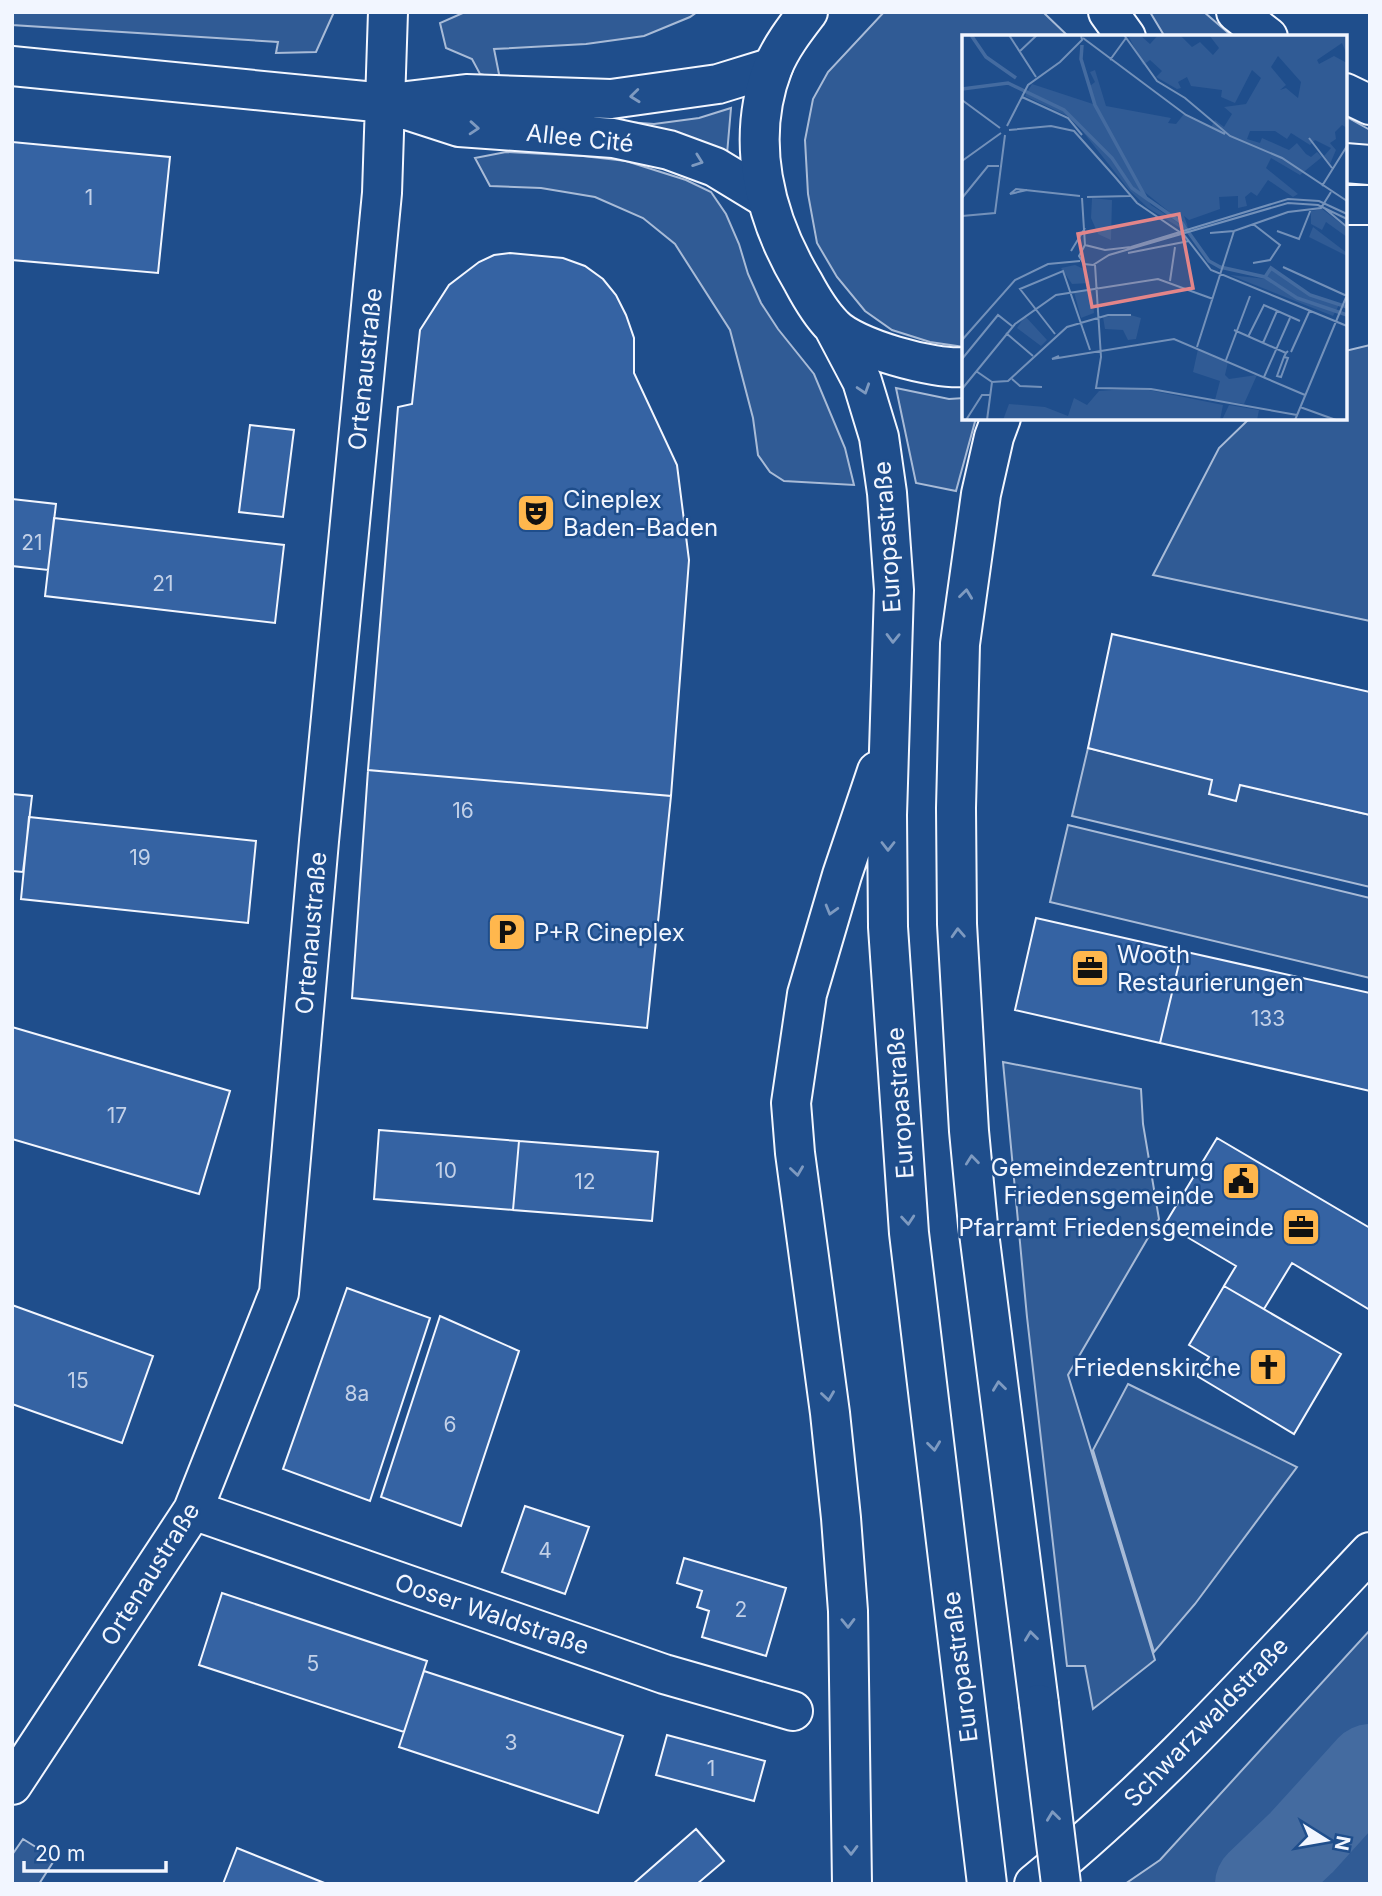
<svg xmlns="http://www.w3.org/2000/svg" width="1382" height="1896" font-family="Inter,sans-serif">
<style>
.built{fill:#305b95;stroke:#a8bbd7;stroke-width:2}
.lines{fill:none;stroke-linecap:round;stroke-linejoin:round}
.river{stroke:#446ba0;stroke-width:86}
.building{fill:#3563a3;stroke:#f2f6ff;stroke-width:2}
.minor-casing{stroke:#f2f6ff;stroke-width:42}
.major-casing{stroke:#f2f6ff;stroke-width:42}
.minor{stroke:#1f4e8c;stroke-width:38}
.major{stroke:#1f4e8c;stroke-width:38}
.major-bridge-casing{stroke:#f2f6ff;stroke-width:42;stroke-linecap:butt}
.major-bridge{stroke:#1f4e8c;stroke-width:38}
.oneway{stroke:#7e9ac0}
.labels{text-anchor:middle;dominant-baseline:central;stroke-width:5;stroke-linejoin:round;paint-order:stroke}
.number-label{font-size:21px;fill:#c3d1e8}
.street-label{font-size:24px;fill:#f2f6ff;stroke:#1f4e8c}
.poi-label{font-size:24px;fill:#f2f6ff;stroke:#1f4e8c;text-anchor:start}
.inset-river{fill:none;stroke:#446ba0;stroke-width:3.5}
.inset-road{fill:none;stroke:#7391ba;stroke-width:2}
.view{fill:#e38589;fill-opacity:0.15;stroke:#e38589;stroke-width:3.5}
.inset-edge{fill:none;stroke:#f2f6ff;stroke-width:3.5}
</style>
<rect width="100%" height="100%" fill="#1f4e8c"/>
<path class="built" d="M12 12H334L316 52 276 53 278 42 12 25Z
M465 12H697L690 17 644 36 586 44 494 49 500 79 480 74 472 59 446 48 440 23Z
M884 12H1043L1069 37H964V347L930 342 892 330 865 311 837 277 817 243 808 194 805 140 813 99 828 72Z
M1150 12H1204L1233 37H1165Z
M731 108 727 154 697 140 561 117 654 124 699 118Z
M1345 116 1370 130V154L1345 151Z
M506 152 583 156 626 161 686 180 711 192 726 214 739 244 748 274 761 303 778 329 814 374 845 448 854 485 784 481 770 472 758 455 753 418 730 330 675 244 643 218 595 197 541 188 490 186 475 158Z
M1370 345V621L1153 575 1219 448 1250 418H1345V351Z
M896 388 949 399 964 398V418H976L956 491 916 483Z
M1088 748 1370 815V887L1072 816Z
M1068 825 1370 898V978L1050 902Z
M1003 1062 1141 1089 1143 1124 1159 1219 1068 1375 1155 1660 1093 1709 1085 1666H1067L1027 1317Z
M1128 1384 1297 1467 1195 1604 1154 1652 1093 1450Z
M1370 1630V1736L1234 1884H1125L1160 1860Z
M1370 1821V1884H1291Z
M23 1839 55 1859 39 1884H12V1855Z"/>
<g class="lines">
<path class="river" d="M1258 1884 1302 1842 1370 1767"/>
</g>
<path class="building" d="M12 142 170 157 158 273 12 260Z
M510 253 563 258 585 266 603 279 616 295 626 315 634 338V373L677 465 689 560 671 796 368 770 398 407 412 404 420 330 449 285 479 262 494 255Z
M250 425 294 430 283 517 239 512Z
M12 499 56 504 48 570 12 566Z
M54 518 284 545 275 623 45 596Z
M1112 634 1370 692V815L1240 785 1236 801 1209 794 1212 780 1088 748Z
M368 770 671 796 647 1028 352 998Z
M12 794 32 796 23 872 12 871Z
M29 817 256 841 248 923 21 899Z
M1036 918 1182 951 1160 1043 1015 1010Z
M1182 951 1370 993V1091L1160 1043Z
M12 1027 230 1091 199 1194 12 1139Z
M379 1130 519 1141 513 1210 374 1199Z
M1217 1138 1370 1228V1310L1292 1263 1264 1309 1224 1286 1236 1266 1165 1224Z
M519 1141 658 1152 652 1221 513 1210Z
M1224 1286 1341 1354 1294 1434 1197 1376 1209 1357 1189 1345Z
M347 1288 430 1318 370 1501 283 1469Z
M12 1305 153 1356 122 1443 12 1404Z
M440 1316 519 1351 461 1526 381 1497Z
M525 1506 589 1527 565 1594 502 1572Z
M684 1558 786 1588 766 1656 702 1637 709 1611 697 1607 702 1591 677 1583Z
M222 1593 427 1661 404 1732 199 1665Z
M424 1671 623 1736 598 1813 399 1747Z
M667 1735 765 1761 754 1801 656 1775Z
M696 1829 724 1861 697 1884H633Z
M237 1848 327 1884H223Z"/>
<g class="lines">
<g class="minor-casing">
<path id="minor" d="M1236 12 1268 37
M12 66 385 103 459 127 613 138 669 150 715 167 766 198
M1345 93 1370 105
M398 102 466 94 611 99 718 84 773 67
M1345 163 1370 165
M1345 205H1370
M193 1510 664 1674 793 1711
M12 1785 193 1510 279 1293 319 841 382 193 388 12
M1034 1884C1157 1785 1262 1666 1370 1552"/>
</g>
<g class="major-casing">
<path id="major" d="M808 12C795 29 781 47 773 67 745 140 764 217 803 282 811 297 821 314 833 326 853 348 934 370 964 367
M1108 12 1126 37
M834 328 862 381 879 437 887 493 894 590 887 815 888 927 909 1233 987 1884
M1001 418 994 437 981 494 960 644 956 808 957 924 969 1131 978 1225 1039 1704
M852 1884 848 1611 841 1518 830 1413 795 1153 791 1103 807 994 842 875 877 771"/>
</g>
<use href="#minor" class="minor"/>
<use href="#major" class="major"/>
<g class="major-bridge-casing">
<path id="major-bridge" d="M1039 1704 1061 1884"/>
</g>
<use href="#major-bridge" class="major-bridge"/>
</g>
<defs><path id="oneway-chevron" d="M-2-3.5L2.5 0L-2 3.5" fill="none" stroke-width="1.6" stroke-linecap="round" stroke-linejoin="round" transform="scale(1.75)"/></defs>
<g class="oneway">
<use href="#oneway-chevron" transform="translate(635 96) rotate(174)"/>
<use href="#oneway-chevron" transform="translate(474 128) rotate(4)"/>
<use href="#oneway-chevron" transform="translate(698 161) rotate(20)"/>
<use href="#oneway-chevron" transform="translate(864 389) rotate(72)"/>
<use href="#oneway-chevron" transform="translate(966 594) rotate(-83)"/>
<use href="#oneway-chevron" transform="translate(893 638) rotate(91)"/>
<use href="#oneway-chevron" transform="translate(888 846) rotate(90)"/>
<use href="#oneway-chevron" transform="translate(831 910) rotate(106)"/>
<use href="#oneway-chevron" transform="translate(958 933) rotate(-93)"/>
<use href="#oneway-chevron" transform="translate(972 1160) rotate(-96)"/>
<use href="#oneway-chevron" transform="translate(797 1171) rotate(82)"/>
<use href="#oneway-chevron" transform="translate(908 1220) rotate(85)"/>
<use href="#oneway-chevron" transform="translate(999 1386) rotate(-97)"/>
<use href="#oneway-chevron" transform="translate(828 1396) rotate(82)"/>
<use href="#oneway-chevron" transform="translate(934 1446) rotate(83)"/>
<use href="#oneway-chevron" transform="translate(848 1623) rotate(89)"/>
<use href="#oneway-chevron" transform="translate(1031 1636) rotate(-97)"/>
<use href="#oneway-chevron" transform="translate(1053 1816) rotate(-97)"/>
<use href="#oneway-chevron" transform="translate(851 1850) rotate(89)"/>
</g>
<defs>
<g id="theatre-square" transform="scale(2.0125)"><rect x="-9" y="-9" width="18" height="18" rx="4" fill="#ffb74d" stroke="#1f4e8c"/><path d="M-5-5.5Q0-4 5-5.5V0Q5 5 0 6Q-5 5-5 0ZM-3.3-2.5H-1v1.5H-3.3ZM1-2.5H3.3v1.5H1ZM-2.8 1Q0 5.5 2.8 1Z" fill="#111"/></g>
<g id="parking-square" transform="scale(2.0125)"><rect x="-9" y="-9" width="18" height="18" rx="4" fill="#ffb74d" stroke="#1f4e8c"/><path d="M-3.5-5.5H1a3.5 3.5 0 0 1 0 7H-1V5.5H-3.5ZM-1-3.4V-.6H.8a1.4 1.4 0 0 0 0-2.8Z" fill="#111"/></g>
<g id="office-square" transform="scale(2.0125)"><rect x="-9" y="-9" width="18" height="18" rx="4" fill="#ffb74d" stroke="#1f4e8c"/><path d="M-6-3h4V-5.5h4V-3h4V5H-6ZM-1-4.5V-3h2v-1.5ZM-6 0V1H6V0Z" fill="#111"/></g>
<g id="civic-square" transform="scale(2.0125)"><rect x="-9" y="-9" width="18" height="18" rx="4" fill="#ffb74d" stroke="#1f4e8c"/><path d="M-.6-6.5H3V-4.5H.6V-3L4-1V1h2V6H-6V1h2V-1L-.6-3ZM-1.2 2.5V6h2.4V2.5Z" fill="#111"/></g>
<g id="church-square" transform="scale(2.0125)"><rect x="-9" y="-9" width="18" height="18" rx="4" fill="#ffb74d" stroke="#1f4e8c"/><path d="M-1.2-6h2.4v3.5h3.3v2.4h-3.3V6h-2.4V-.1h-3.3v-2.4h3.3Z" fill="#111"/></g>
</defs>
<g fill-rule="evenodd">
<use href="#theatre-square" x="536" y="513"/>
<use href="#parking-square" x="507" y="932"/>
<use href="#office-square" x="1090" y="968"/>
<use href="#civic-square" x="1241" y="1181"/>
<use href="#office-square" x="1301" y="1227"/>
<use href="#church-square" x="1268" y="1367"/>
</g>
<g class="labels">
<g class="number-label">
<text x="89" y="197">1</text>
<text x="32" y="542">21</text>
<text x="163" y="583">21</text>
<text x="463" y="810">16</text>
<text x="140" y="857">19</text>
<text x="1268" y="1018">133</text>
<text x="117" y="1115">17</text>
<text x="446" y="1170">10</text>
<text x="585" y="1181">12</text>
<text x="78" y="1380">15</text>
<text x="357" y="1393">8a</text>
<text x="450" y="1424">6</text>
<text x="545" y="1550">4</text>
<text x="741" y="1609">2</text>
<text x="313" y="1663">5</text>
<text x="511" y="1742">3</text>
<text x="711" y="1768">1</text>
</g>
<g class="street-label">
<text transform="translate(580 138) rotate(6)">Allee Cité</text>
<text transform="translate(365 369) rotate(-84)">Ortenaustraße</text>
<text transform="translate(887 537) rotate(-94)">Europastraße</text>
<text transform="translate(311 933) rotate(-85)">Ortenaustraße</text>
<text transform="translate(900 1103) rotate(-94)">Europastraße</text>
<text transform="translate(150 1574) rotate(-58)">Ortenaustraße</text>
<text transform="translate(492 1614) rotate(19)">Ooser Waldstraße</text>
<text transform="translate(960 1667) rotate(-97)">Europastraße</text>
<text transform="translate(1206 1722) rotate(-46)">Schwarzwaldstraße</text>
</g>
<g class="poi-label">
<text x="563" y="499">Cineplex<tspan x="563" dy="28">Baden-Baden</tspan></text>
<text x="534" y="932">P+R Cineplex</text>
<text x="1117" y="954">Wooth<tspan x="1117" dy="28">Restaurierungen</tspan></text>
<text x="1214" y="1167" text-anchor="end">Gemeindezentrumg<tspan x="1214" dy="28">Friedensgemeinde</tspan></text>
<text x="1274" y="1227" text-anchor="end">Pfarramt Friedensgemeinde</text>
<text x="1241" y="1367" text-anchor="end">Friedenskirche</text>
</g>
</g>
<g transform="translate(962 35)">
<rect width="385" height="385" fill="#1f4e8c"/>
<path d="M178 0 188 9 196 0H218L230 12 238 7 251 20 257 13 247 0H385V20L380 8 355 25 357 29 372 21 385 28V93L380 90 373 97 374 104 368 108 374 115 368 129 362 121 369 113 353 105 348 110 329 98 325 104 313 96H288L285 104 298 108 300 103 327 115 335 108 344 119 349 122 355 117 360 122 338 140 309 123 304 133 336 159 331 162 306 145 295 161 289 157 283 162 285 171 276 173V161L257 162 258 174 227 185 222 181 226 192 180 155 189 170 224 193 220 194 186 173 167 155 110 83 63 61 70 49 131 69 128 51 133 47 128 37 133 35 144 71 209 83 206 88 214 89 222 79 249 92 253 85 262 92 270 79 262 72 284 69 299 43 290 35 273 68 259 62 260 55 229 51 225 42 216 47 219 53 215 54 194 42 200 36 188 25 181 30 167 2ZM316 21 339 47 336 63 324 53 318 55 324 50 309 32ZM130 163 150 165 149 205 136 199 129 183ZM360 174 385 193V202L364 187 360 195 349 189V176ZM351 192 385 218V221L347 202ZM113 230 124 235 128 248 110 249 99 233ZM309 234 348 260 377 270 371 281 268 240 304 244ZM130 255 132 278 119 283 112 257ZM165 279 179 283 174 304 166 305 161 295 143 294 141 282ZM63 281 85 305 79 311 55 293ZM236 314 266 327 263 340 267 344 295 340 282 369 253 365 258 346 231 337ZM177 353 261 370 258 385H41L47 369 83 372 106 381 112 363 125 370 137 356ZM267 370 297 375 295 385H260Z" fill="#305b95" fill-rule="evenodd"/>
<path class="inset-river" d="M9 0 24 22 54 43M120 10 119 24 133 70 184 163 220 188 247 226 258 232 303 242 335 263 385 280M0 54 46 48 102 75 150 123 170 153 184 163M303 242 309 233 348 260 385 272"/>
<path class="inset-road" d="M47 0 74 42M162 0 195 46 223 63 268 101 320 123 385 166M121 3 224 80 263 99M57 17 75 0M148 25 164 3M60 62 106 83 120 100M0 65 38 93M45 91 66 50 98 27 120 5 119 0M47 95 89 91 112 96 153 142M347 103 370 133M0 126 39 98M153 142 175 168 222 200 249 235 385 291M360 151 385 111M65 155 48 159 54 154 118 161M125 162 168 161M0 163 26 131H37M120 163 123 210M361 172 385 192M385 179 357 166 326 164 169 212 143 215 123 210 117 221 122 229 131 230 147 220 326 168 356 170 385 184M0 181 33 178 43 100M291 189 318 210 308 225 291 228M315 196 337 204 349 174M248 198 272 196 326 177 359 173 369 157M109 216 123 193M166 218 227 206M133 230 139 322 134 353 189 354 335 380M321 232 385 261M208 246 213 212M272 295 324 318M44 298 71 321M93 299 58 254 101 236 128 315M286 302 302 270 338 286M0 305 53 245 86 229 118 226M301 308 315 276M235 312 272 196M329 317 348 275M97 321 90 324 212 304 343 360M322 322 326 323 319 342 315 341 322 322 324 318 326 316M0 324 36 280 50 291M264 325 288 261M14 336 30 347 46 346 105 292 146 280H169M302 342 328 283M50 344 58 351 80 352M0 354 53 289 94 260 196 244 251 264M338 372 374 385M4 385 20 360H28M25 385 30 347M333 385 385 260"/>
<path class="view" d="M217 179 231 253 130 272 116 199Z"/>
<rect width="385" height="385" class="inset-edge"/>
</g>
<rect width="1382" height="1896" fill="none" stroke="#f2f6ff" stroke-width="28"/>
<g transform="translate(1326 1840) rotate(101)" stroke="#1f4e8c" stroke-width="5" paint-order="stroke">
<path d="M0-5L12 26L0 18L-12 26Z" fill="#f2f6ff"/>
<text y="-10" font-size="19" font-weight="bold" text-anchor="middle" fill="#f2f6ff">N</text>
</g>
<path d="M24 1861v10h142v-10" fill="none" stroke="#f2f6ff" stroke-width="3.5"/>
<text x="35" y="1861" font-size="21" fill="#f2f6ff" stroke="#1f4e8c" stroke-width="5" paint-order="stroke">20 m</text>
</svg>
